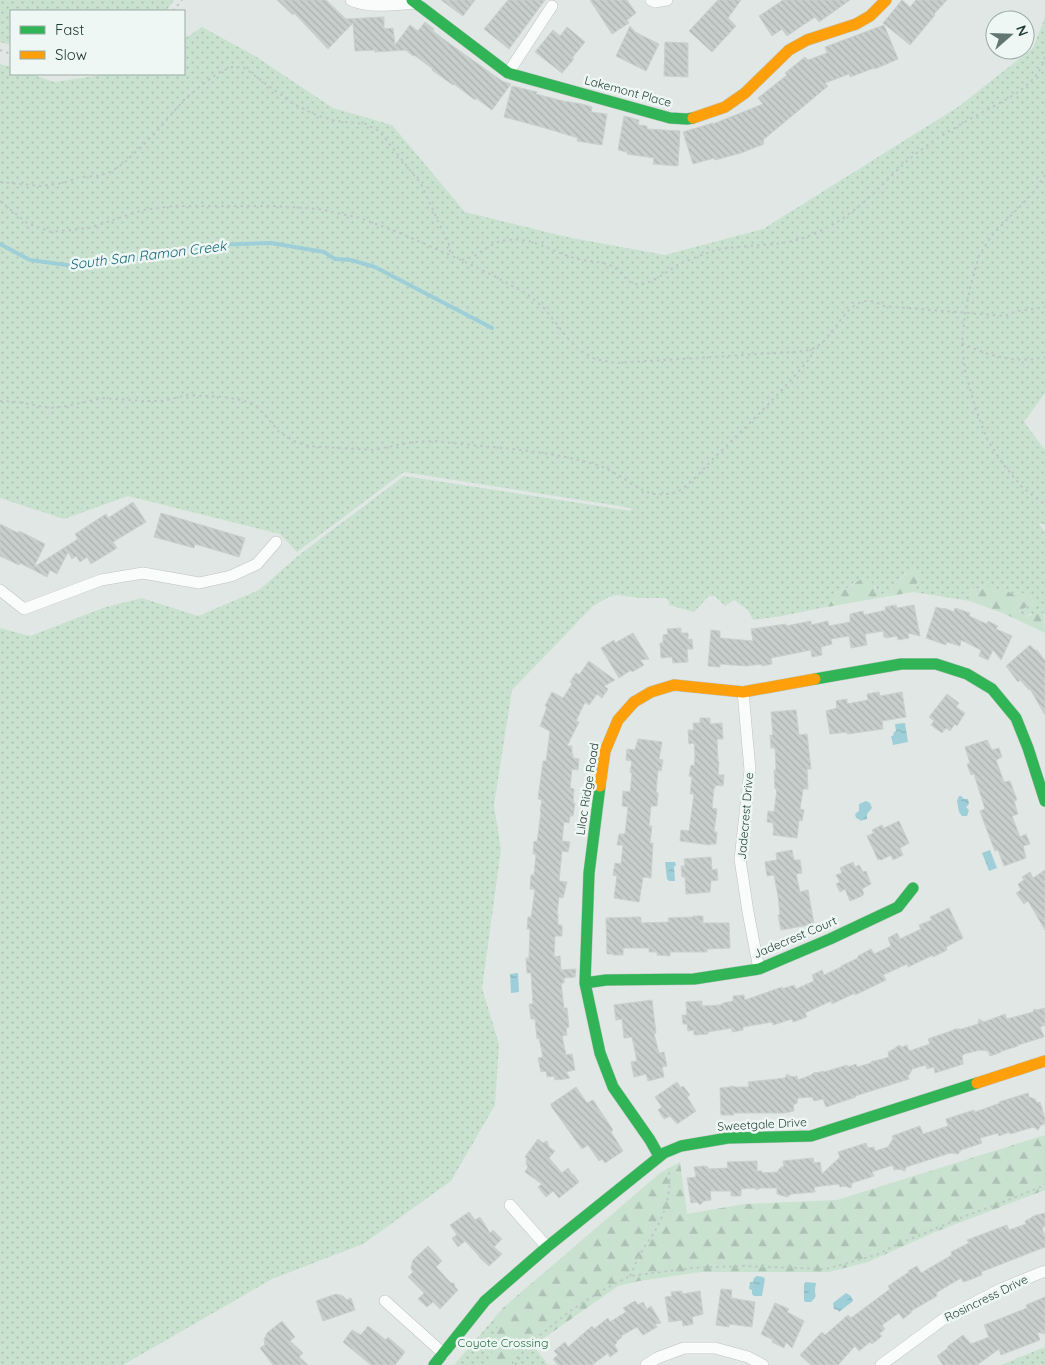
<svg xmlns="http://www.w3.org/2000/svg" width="1045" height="1365" font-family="Quicksand,sans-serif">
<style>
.grass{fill:url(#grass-dots)}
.forest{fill:url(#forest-firs)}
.water{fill:url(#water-ripples)}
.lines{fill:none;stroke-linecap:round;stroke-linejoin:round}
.stream{stroke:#9ecfd8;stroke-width:4}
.building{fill:url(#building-back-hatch);stroke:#cad0cd}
.street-casing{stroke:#bec4c1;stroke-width:12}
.fast-casing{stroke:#bdc5c2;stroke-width:12}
.slow-casing{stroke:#bdc5c2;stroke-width:12}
.path{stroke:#bfc7c5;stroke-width:2;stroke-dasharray:2.5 4;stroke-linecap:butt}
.street{stroke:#fafbfb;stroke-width:11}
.fast{stroke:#30b455;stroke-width:11}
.slow{stroke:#ff9f0a;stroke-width:11}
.labels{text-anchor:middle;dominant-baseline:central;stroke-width:5;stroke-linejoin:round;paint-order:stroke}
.street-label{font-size:12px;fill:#1e3a33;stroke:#eef7f3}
.park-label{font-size:12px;fill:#277345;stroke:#eef7f3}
.water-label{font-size:14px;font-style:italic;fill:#166779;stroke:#eef7f3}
</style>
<defs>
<pattern id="grass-dots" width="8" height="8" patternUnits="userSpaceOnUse" patternTransform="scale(1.25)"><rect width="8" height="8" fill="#c9e2d0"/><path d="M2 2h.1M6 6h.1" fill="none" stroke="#acc3b3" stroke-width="1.8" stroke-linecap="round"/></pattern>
<pattern id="forest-firs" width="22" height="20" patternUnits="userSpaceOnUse" patternTransform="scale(1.25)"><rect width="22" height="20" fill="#c9e2d0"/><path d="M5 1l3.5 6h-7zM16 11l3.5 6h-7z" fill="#acc3b3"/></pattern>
<pattern id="water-ripples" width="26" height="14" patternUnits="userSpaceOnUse" patternTransform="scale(1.25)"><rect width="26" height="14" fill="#9ecfd8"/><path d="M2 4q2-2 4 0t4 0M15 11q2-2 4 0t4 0" fill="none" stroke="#88b2ba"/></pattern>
<pattern id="building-back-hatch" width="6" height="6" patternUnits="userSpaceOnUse" patternTransform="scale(1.25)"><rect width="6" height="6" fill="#c8cecc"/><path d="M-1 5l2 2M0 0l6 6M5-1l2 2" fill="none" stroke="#abb2b0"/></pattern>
</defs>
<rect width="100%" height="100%" fill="#e1e7e4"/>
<path class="grass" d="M0 0H174L166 11H11V45L0 42Z
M1045 17V393L1024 422 1045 450V525L1039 523 1045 532V614H1030L1025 618 1019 612 1035 599 1028 597 1020 592 1013 594 1007 591 1000 593 984 587 971 591 970 601 913 592 916 584 906 573 898 581 891 586V593L878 596 875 586 855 582 846 589 834 593 828 602 821 608 782 616 753 620 748 610 734 600 725 606 715 596H709L694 612 669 605V602L666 598H640L617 595 609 597 593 606 512 690 494 805 501 850 482 988 499 1044 495 1105 451 1181 363 1244 272 1279 123 1365H0V628L30 636 106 607 142 598 198 616 259 590 299 555 404 476 631 511V508L404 472 297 552 280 534 128 496 64 519 0 498V64L11 67V74H31L54 82 109 74H184V39L202 27 255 56 333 108 392 125 465 212 567 237 665 255 763 229 958 107 1033 48Z
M504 1307 548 1365H454Z
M1045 1347V1365H1002L1003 1364Z"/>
<path class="forest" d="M913 570 920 579 916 584 913 592 821 608 828 602 829 597 834 593 846 589 863 578H870L879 596 891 593V586C899 581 904 574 913 570Z
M984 587H991C995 593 999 593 1007 591L1013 594 1020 592 1028 597 1035 599 1036 605 1027 606 1019 612 1025 618 1037 612 1044 613 1045 633 1005 614 970 601 971 591Z
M1045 1135V1190L935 1232 868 1262 829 1272H701L639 1281 618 1286 534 1345 530 1340 526 1343 510 1365H488C493 1351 497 1338 498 1323L494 1318 504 1307 660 1173 680 1162 687 1214 744 1204 837 1200Z"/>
<path class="water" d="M905 723 908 742 893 745 891 736H893L894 732 896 731 895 724Z
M959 796H961L964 799H968L969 804 966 807 969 810 967 816H962L959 812 957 801Z
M866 801 870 803 872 808 867 814V819L860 821V820L856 818 855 814 859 811V804Z
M990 850 997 868 989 871 982 853Z
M665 862H675L676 866H674L675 881H669L667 879Z
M518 973 519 992 511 993 510 974Z
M757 1276 763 1277 765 1279 762 1296H754L752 1294V1290L749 1289 750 1282H753L754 1278Z
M806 1282 816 1283C816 1285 815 1287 815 1289 815 1297 818 1295 811 1302H805L804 1300V1284Z
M846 1293 851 1296 853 1301 839 1312 838 1310 834 1309 833 1303Z"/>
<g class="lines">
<path class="stream" d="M0 244 30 260 74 266 138 259 212 245 271 243 324 252 335 259 351 260 375 267 492 328"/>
</g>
<path class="building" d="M277 0H326L346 19 384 17V29L393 28 395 45 410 25 418 31 425 22 434 29 433 31 450 44 502 81 511 84 492 110 476 98 475 100 454 84 453 85 432 70 433 69 414 55 413 56 406 50 375 52V50L355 51 353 23 328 49 294 13 293 15Z
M441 0H475L463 16Z
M508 0H545L509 49 484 29Z
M590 0H627L636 13 627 20 629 23 612 34Z
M718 0H741L728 18 736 26 712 52 689 31Z
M783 0H850L819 22 815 17 787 36 782 29 772 36 759 16Z
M902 0 910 7 916 0H947L934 14 935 15 910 45 883 23Z
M884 25 898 59 875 69 874 68 850 77 849 74 825 83 828 86 763 140 764 144 741 153 715 160 714 158 693 164 683 132 713 123V124L763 104 758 98 787 75 785 73 805 57 808 60 827 53 825 47Z
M630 26 635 32 659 44 646 71 616 56Z
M567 27 585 42 572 58 574 59 562 73 535 52 553 30 560 36Z
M665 42 688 43V77L664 76Z
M512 86 537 92 536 94 563 101 582 104 592 107 591 112 607 114 602 145 577 141 578 138 545 128 504 117Z
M624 116 639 120 638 125 647 126V129L680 131 678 166 653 164 654 158 627 154V152L618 150Z
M133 502 146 522 113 542 117 548 91 564 87 557 80 562 76 556 72 559 68 552 57 574 50 570 47 577 20 563 19 565 0 556V524L18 533 19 531 45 544 34 567 78 539 75 534 106 514 108 518Z
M161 513 245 538 239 557 195 544 194 548 154 537Z
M896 605 897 608 914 605 920 636 908 633 909 638 898 640 897 636 886 638V637H884L883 631 865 634 867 645 851 648 849 636 831 639 832 644 821 647 822 655 812 657 811 650 771 658 772 664 762 666V664L746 666 720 664V667L708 666 711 630 720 631V638L753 641 751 629 786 624V626L811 621V625L828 621 829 626 850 622V614L863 611 864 615 886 610 885 607Z
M936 607 943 609 944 608 954 612 955 608 970 613 969 616 987 624 988 621 998 626 996 629 1012 636 1001 660 993 650 988 660 979 656 981 650 961 640 960 646 947 642 946 645 926 638Z
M681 628V633H688V640L692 639 693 649H687L688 662 673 663 672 657 661 658 660 643H663V635L668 634 667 629Z
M633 633 649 659 640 660 644 665 632 672 631 670 619 678 601 648 614 640 615 643Z
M1030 645 1035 650H1037L1045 661V715L1030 689 1029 690 1020 680 1018 682 1006 666Z
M589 661 615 680 604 686 608 689 602 698 597 694 589 705 585 702 576 721 579 722 567 746H572V754H573V758L579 759 578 770 572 769 570 788 574 789 573 803H575L573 816H570L569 823 564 822 562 841 570 842 568 852 562 851 559 881 567 882 563 898 559 897 557 914H558V925H562V936H555L554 957 560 956 561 970 576 969 575 977 564 978V983H561L564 1008H567L569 1027 566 1028 567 1035 562 1036 566 1055 572 1054 575 1070 566 1072 570 1078 559 1080 558 1079 555 1080 554 1076 547 1077 546 1071 541 1072 538 1058 543 1057 539 1038 537 1039 535 1019H531L529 1004H533L531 973H527L526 958H529L530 929H527L528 917H531L535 889H530L531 875H534L536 854H533L534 841 537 842 541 812 540 811 542 800 538 799 543 761H546L550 731 540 726 547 707 545 706 552 692 563 698 572 684 570 682 576 673 579 675Z
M879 692 880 696 902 692 906 717 882 721 883 729 847 734V732L830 734 826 711 837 708 836 701 847 699V704L868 700 867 694Z
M947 694 959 703 956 707 965 713 957 726 955 724 950 731 946 728 942 733 931 725 934 721 929 717Z
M796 710 799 735 807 734 811 769H807L808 789H803L800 809 804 810 802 821 799 820 797 838 773 835 774 827H773V823L767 822 768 811 774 812 777 789H775L774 770H776L775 748H771L770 735H773L771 712Z
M700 718H710V724L722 723 723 739H717L718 762H719L718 775H724L723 786 715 785V788H714L712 808 717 809 714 832H717L716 844H710V845L680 841 681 830 689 831 694 794H690L692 777 689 776 691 765 694 766 695 756 694 743 689 744 688 730H694L693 723H700Z
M638 739 662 742 659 759 663 760 661 771 658 770 656 792 658 793 657 806H651L649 826H652L650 843H653L651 878 643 877 639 902 614 898 617 876 613 875 615 863 621 864 623 845H617L619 834H625L628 807 622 806 623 791 630 792 632 774 630 772 632 761 626 760 627 749 635 750Z
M987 740 992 750 999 748 1002 757 996 760 1004 782 1010 781 1017 800 1014 801 1018 814 1012 816 1020 837 1026 834 1030 844 1023 846 1026 858 1004 866 998 850 995 851 985 825 980 811 985 809 974 774 971 775 967 764 970 763 965 747Z
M899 821 909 843 900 848 903 855 893 860 891 855 881 860 880 859 878 860 867 836 874 833 872 830 882 825 884 828Z
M792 850 794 860H800L802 873 796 874 800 892 808 890 814 924 781 930 778 915H780L778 896 774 875 767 876 765 862 777 860 776 853Z
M711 857 712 870 717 869 718 880 711 881 710 892 686 894 685 877H682L681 866H685L684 859Z
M853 862 855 867 859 865 863 872 866 871 871 884 862 889 864 894 862 896 850 901 845 889 840 892 836 884 840 882 836 875 842 873 840 868Z
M1045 870V930L1028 901 1024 904 1016 893 1021 890 1018 884 1024 880 1022 877 1030 872 1033 878Z
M949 908 963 938 946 947 947 950 933 957V955L908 967 907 964 883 975 886 980 855 995V993L832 1004 831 1001 805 1013 807 1017 793 1022 792 1019 773 1025 772 1022 743 1027V1030L732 1032V1028L708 1032V1034L694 1035V1030L688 1031 687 1024H683L682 1015H687L686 1002 702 1001V1006L721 1005 723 1003 733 1001V996L744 995 745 1000 782 987V989L794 985 796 989 814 981 812 975 822 970 824 975 841 967V966L858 958V956L871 949 874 954 891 946 888 938 897 933 900 939 921 929 919 925 932 920 930 917Z
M693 916H703V923H729L730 948 707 949V952H670V956L657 955V952H649V948H623V955H613L612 954H607L606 918 640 917 641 918V923L669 922 668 918 693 917Z
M652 1000 656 1033 654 1034 659 1053 664 1052 667 1066 662 1067 664 1077 648 1081 646 1074 634 1077 631 1062 637 1061 632 1037 624 1038 622 1019 616 1020 614 1005Z
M1045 1008V1025L1040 1027 1044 1037 1018 1045V1046L1002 1051 999 1053 990 1056 988 1051 980 1050 964 1054 962 1056 963 1064 935 1073 934 1067 927 1069 926 1065 912 1069 911 1072 908 1076 909 1079 855 1096 856 1097 826 1107 823 1099 814 1101 812 1097 798 1098 797 1103 793 1105 794 1111 784 1113H733L734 1115H721L720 1088 729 1087 732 1086 735 1087H749L748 1082 785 1078 787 1074 792 1077 797 1076 798 1080 811 1075 815 1072 817 1073 823 1071 824 1072 847 1065 848 1067 856 1064 857 1067 871 1063 872 1061H875L889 1057 888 1052 894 1049 899 1045 902 1047 907 1045 909 1051 930 1044 928 1039 951 1031 955 1029H962L978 1024 979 1019 984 1022 1005 1014 1007 1019 1033 1012 1034 1009 1037 1010Z
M677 1082 681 1088 683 1086 690 1095 687 1097 696 1111 677 1124 670 1116 664 1119 658 1110 662 1107 655 1097Z
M576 1087 587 1103 593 1100 613 1130 611 1132 623 1151 605 1163 602 1159 599 1161 588 1145 582 1149 551 1106V1104Z
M1028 1093 1029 1097 1035 1099 1037 1103 1040 1102 1045 1119V1124L1041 1125 1038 1130 1034 1127 1010 1134 1009 1132 999 1136 998 1133 980 1138 982 1143 961 1150 958 1154 950 1153 906 1167 905 1171 899 1169 894 1170 893 1165 872 1172 874 1176 852 1183 851 1188 845 1186 840 1187 839 1184 814 1187 815 1192 791 1194 787 1197 777 1194V1188H760L757 1190 754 1188 741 1189V1196H731V1191H710L711 1200 704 1201 700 1205 697 1202 691 1203 687 1178 696 1177 694 1167 704 1166 708 1167V1169L728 1168 727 1162 757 1161V1171H762V1173L777 1172 780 1168 784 1166 783 1161 813 1158 814 1163 820 1162 822 1174 840 1157 838 1152 866 1143 868 1148 874 1147 875 1151 888 1147 893 1139 892 1136 920 1126 923 1134 948 1126 946 1119 974 1110 975 1112 1000 1103 999 1102Z
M538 1139 543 1143 547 1141 549 1147 555 1151 549 1158 562 1173 568 1168 572 1174 574 1175 579 1182 559 1198 553 1191 546 1197 538 1187 542 1184 525 1172 528 1167 526 1163 527 1158 525 1157Z
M469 1212 475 1220 480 1217 490 1233 493 1230 502 1239 494 1247 502 1254 489 1266 480 1258 479 1256 465 1241 458 1247 452 1238 457 1235 450 1225Z
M1045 1213V1226L1042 1228 1045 1236V1247L981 1272 982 1275 969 1280 963 1282 961 1278 936 1293 937 1296 911 1311 912 1312 903 1319 899 1313 882 1325 885 1329 879 1334 882 1336 872 1344 870 1342 859 1351 855 1346 838 1365H811L800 1355 822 1332 825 1335 848 1315 851 1318 890 1289 888 1286 909 1272 908 1271 917 1266 921 1273 952 1255 951 1252 969 1243 967 1240 1007 1225 1009 1230 1026 1224 1025 1221 1031 1218 1033 1216Z
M428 1246 442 1261 436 1267 451 1283H454L455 1287 458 1290 440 1309 433 1302 427 1307 418 1299 424 1293 408 1277 413 1272 411 1268 413 1260Z
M721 1289 732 1290 731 1298 755 1302 752 1327 729 1324V1327L716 1325Z
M682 1291V1294L700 1291 703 1314 692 1317 693 1324 683 1326 682 1320 669 1322 665 1297 672 1296 671 1292Z
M336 1294 343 1296 347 1300 351 1298 355 1310 323 1321 316 1301Z
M1045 1297V1334L1037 1332 1040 1340 1001 1355 999 1349 977 1365H943L937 1356 948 1348 947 1347 963 1335 971 1344 989 1337 984 1325 1027 1308 1026 1305Z
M635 1301 638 1305 643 1302 647 1309 651 1306 661 1323 655 1324 657 1327 643 1335 637 1327 621 1336 622 1337 616 1342 617 1343 614 1345 618 1351 610 1357 608 1353 592 1365H558L553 1359 558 1355 554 1351 565 1342 568 1347 592 1326 594 1329 608 1318 610 1322 626 1312 623 1308Z
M775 1303 789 1309 787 1312 804 1321 792 1348 786 1342 784 1348 772 1342 773 1340 761 1334Z
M282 1321 295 1337 290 1341 303 1353 299 1357 308 1365H273L260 1348 265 1345 264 1340 267 1333Z
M368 1326 386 1340 388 1337 405 1352 395 1365H371L343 1342 352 1330 361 1335Z"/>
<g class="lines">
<g class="street-casing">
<path id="street" d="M351 0C369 9 398 4 417 3L418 1
M651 0 655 2 667 0
M508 73 552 6
M0 590 24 609 101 580 143 573 199 583 231 576 257 564 276 542
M743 692 750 770 740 859 748 912 759 969
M510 1205 547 1247
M385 1301 444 1354
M646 1365 657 1358 684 1348H715L748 1357 763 1365
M881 1365 945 1318 1003 1288 1045 1271"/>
</g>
<g class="fast-casing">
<path id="fast" d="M412 0 508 73 670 118 687 119 693 118
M815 679 901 664H936L967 674 992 689 1016 718 1028 748 1045 801
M600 786 589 873 585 983 600 1053 613 1087 650 1140 659 1156
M585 983 606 980 694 979 759 969 830 939 898 907 913 888
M434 1365 485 1301 547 1247 664 1153 681 1146 728 1138 811 1136 977 1083"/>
</g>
<g class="slow-casing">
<path id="slow" d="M693 118 725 107 745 93 789 50 807 40 856 24 870 16 886 0
M600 786 605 751 618 720 634 702 651 692 674 685 743 692 815 679
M977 1083 1045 1061"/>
</g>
<path class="path" d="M173 11 182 0
M0 50 11 54
M1045 175 1033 193 992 235 979 256 971 284 965 313 962 343 965 370 975 407 987 439 1003 464 1022 487 1045 505
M0 182 41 186 63 183 80 177 98 176 110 172 124 163 141 147 157 131 184 100 203 84 218 73 232 67H243L292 103 316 115 335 121 366 124 379 131 421 184 449 245 451 256
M0 201 27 223 51 232 89 228 143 210 173 206H276L319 209 360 218 400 233 461 260 494 276 527 294 544 308 569 340 581 351 595 359 616 363 776 353C788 352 803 353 814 348 834 339 845 300 869 301 874 301 880 304 884 306L1004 316 1019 311 1045 307
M462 260C465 259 469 258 472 257 482 252 492 243 502 241 531 234 552 253 578 259 589 262 604 261 614 267 626 274 626 286 642 284 653 283 668 270 678 265 688 260 699 256 710 252 735 244 762 247 788 242 803 239 817 233 830 226 863 209 885 179 913 156 942 133 974 117 1007 99 1024 89 1041 76 1045 56
M962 343C988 356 1016 364 1045 357
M0 401 18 402 50 408 67 406 103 398 143 401H162L187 395 225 397 242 400 256 406 267 417 279 432 294 441 308 446 373 450 413 442 435 441C489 448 549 449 600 466 618 472 639 492 654 494 660 495 667 494 673 493 686 490 703 469 713 459 747 426 781 393 811 357V349
M630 1276C634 1268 637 1259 642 1251 646 1244 651 1238 655 1231 665 1213 673 1189 668 1168
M515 1365 524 1351 534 1340 570 1311 601 1291 630 1276 693 1268 743 1266 826 1269 876 1255 898 1244 963 1217 1006 1201 1045 1185"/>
<use href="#street" class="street"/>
<use href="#fast" class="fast"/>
<use href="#slow" class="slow"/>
</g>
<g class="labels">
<g class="street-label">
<text transform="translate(628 91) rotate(15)">Lakemont Place</text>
<text transform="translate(587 789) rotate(-81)">Lilac Ridge Road</text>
<text transform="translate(745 816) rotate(-85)">Jadecrest Drive</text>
<text transform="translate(795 937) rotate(-23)">Jadecrest Court</text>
<text transform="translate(762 1124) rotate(-3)">Sweetgale Drive</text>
<text transform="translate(986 1298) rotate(-26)">Rosincress Drive</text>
</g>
<g class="park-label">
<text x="503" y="1342">Coyote Crossing</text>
</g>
<g class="water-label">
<text transform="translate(148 255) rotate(-7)">South San Ramon Creek</text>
</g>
</g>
<rect x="10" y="10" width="175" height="65" fill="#eef7f3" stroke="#9baba6"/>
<rect x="20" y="26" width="25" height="8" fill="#30b455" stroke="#9baba6"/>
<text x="55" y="35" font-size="15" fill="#1e3a33">Fast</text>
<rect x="20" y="51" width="25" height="8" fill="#ff9f0a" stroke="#9baba6"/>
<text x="55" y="60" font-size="15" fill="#1e3a33">Slow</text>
<g transform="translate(1010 35) rotate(70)"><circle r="24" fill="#eef7f3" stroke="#9baba6"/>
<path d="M0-4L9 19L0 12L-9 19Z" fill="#627771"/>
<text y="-8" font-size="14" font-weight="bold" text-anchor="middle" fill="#1e3a33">N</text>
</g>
</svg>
